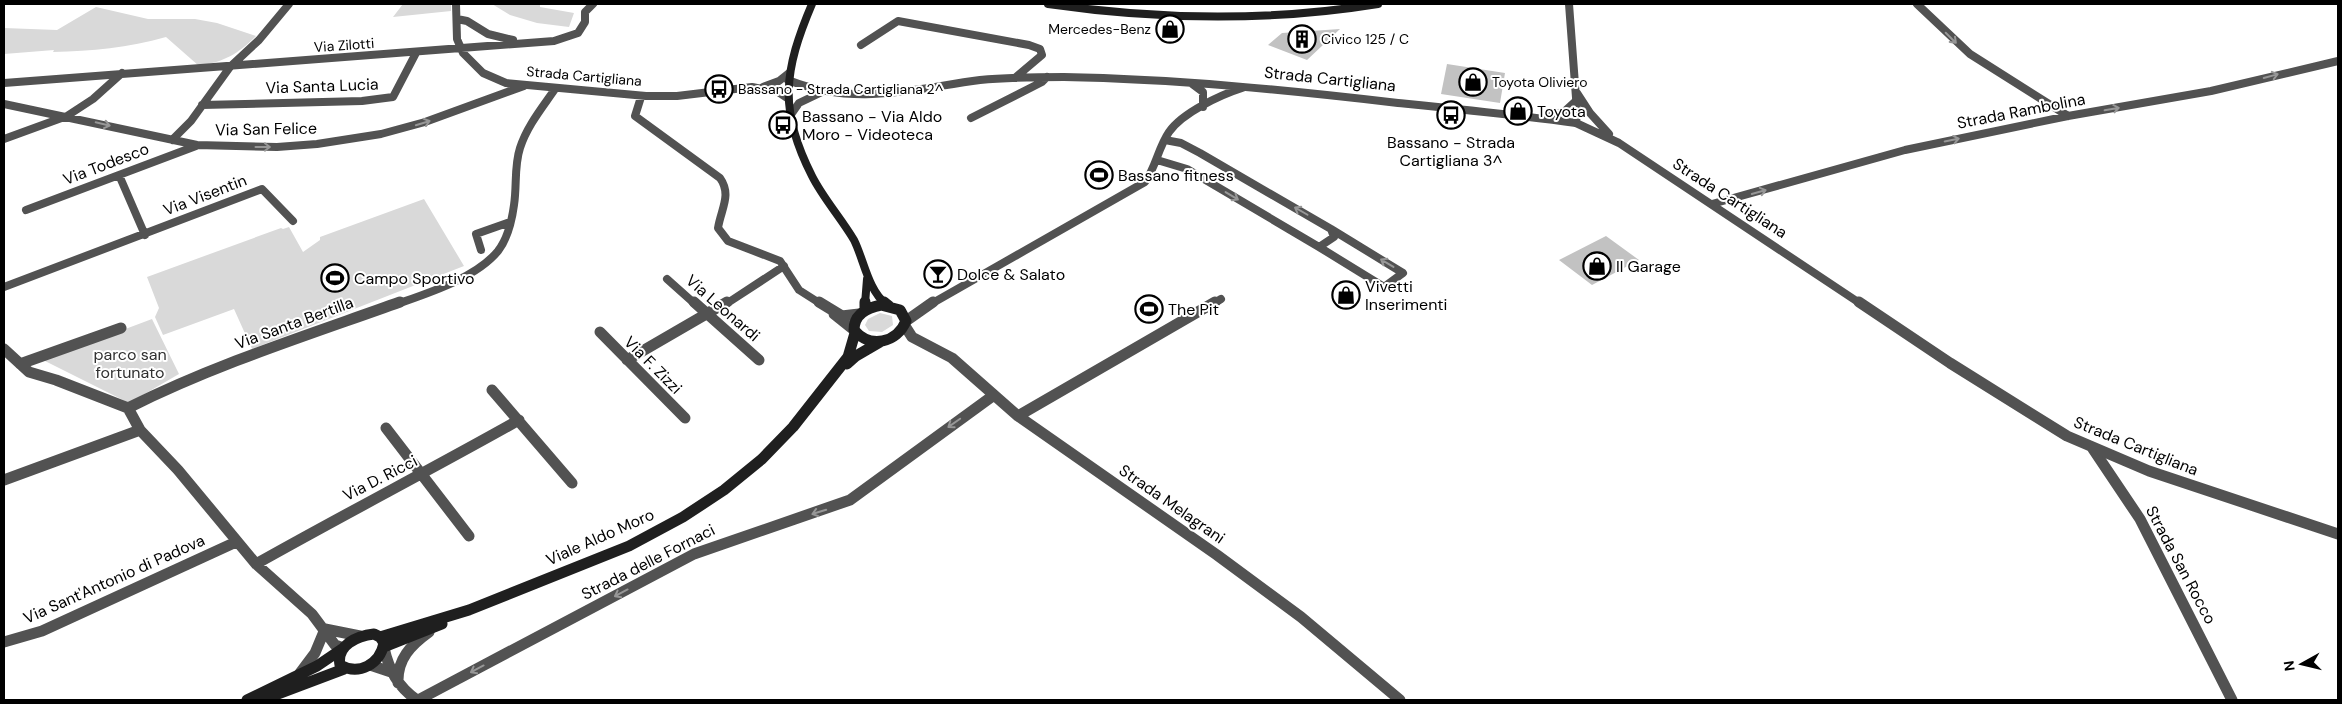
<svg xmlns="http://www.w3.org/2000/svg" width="2342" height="704" font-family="'DM Sans',sans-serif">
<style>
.green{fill:#d9d9d9}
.building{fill:#c2c2c2}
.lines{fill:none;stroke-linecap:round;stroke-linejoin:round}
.minor-far1{stroke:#525252;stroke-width:8}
.minor{stroke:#525252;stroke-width:11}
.tertiary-far1{stroke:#525252;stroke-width:8}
.tertiary{stroke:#525252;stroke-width:11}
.secondary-far1{stroke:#1f1f1f;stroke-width:8}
.secondary{stroke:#1f1f1f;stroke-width:11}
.oneway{stroke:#979797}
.labels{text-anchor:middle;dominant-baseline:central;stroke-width:4;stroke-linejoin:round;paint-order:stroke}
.far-poi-label{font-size:14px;fill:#000;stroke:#fff;text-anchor:start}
.far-street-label{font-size:14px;fill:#000;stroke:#fff}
.street-label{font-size:16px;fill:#000;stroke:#fff}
.poi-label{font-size:16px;fill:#000;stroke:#fff;text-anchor:start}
.park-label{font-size:16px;fill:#303030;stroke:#fff}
</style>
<rect width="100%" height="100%" fill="#fff"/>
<path class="green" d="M403 4H451V11L393 17Z
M492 4H540V7L574 13 569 27 537 23 510 15Z
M96 7 148 19H195L217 23 256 36C237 55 225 61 199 66L166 37C128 48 92 51 53 52L54 50 4 54V28L57 30Z
M424 199 464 266 252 349 234 309 163 335 155 317 159 308 147 277 281 228 283 229 289 227 303 252 320 240V237Z
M880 313 892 316 893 325 882 332 869 331 865 325 868 319Z
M152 319 179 374 129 403 43 360Z"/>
<path class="building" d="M1340 29 1307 60 1268 45 1282 33Z
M1447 64 1505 73 1500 103 1441 94Z
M1606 236 1639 260 1592 285 1559 260Z"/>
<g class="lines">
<path class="minor-far1" d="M456 4 457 39 463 53 483 73 506 83 646 96H677L752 87 778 92 787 98
M1917 4 1970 54 2068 116
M457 19 467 21 488 34 513 40
M861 45 898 21 1029 45 1040 49 1042 55 1016 77
M788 80C856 107 911 89 980 80 1008 77 1036 77 1064 77 1176 79 1287 90 1398 103 1457 109 1517 115 1576 123
M4 83 554 41 578 33 585 22V12L593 4
M1191 83 1203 92V107
M763 87 779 81 789 73
M641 97 635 116 720 178C732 195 721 209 718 228L728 241 780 261 799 290 821 304
M4 104 197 145 277 147 317 144 381 134 425 122 524 86
M202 105 362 101 393 97 416 53
M790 116 799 103 822 92
M1550 116 1565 111 1577 100
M971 118 1042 82 1047 77
M4 139 67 116 93 99 122 73
M172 140 191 121 230 67 259 40 289 4
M1157 160 1187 169 1319 247 1334 237 1331 229 1200 153 1181 143 1165 140
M119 175 145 235
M1712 204 1905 150 2068 116 2211 91 2338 61
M26 210 196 146
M1319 247 1384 287 1403 273 1331 229
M481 250 476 234 510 222
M667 279 695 304
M4 287 262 189 293 221
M397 304C428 293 476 278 498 251 508 238 512 220 514 205 517 186 514 166 520 148 527 126 542 108 555 89
M726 304 784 266
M931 304 1145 182C1156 167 1158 148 1169 132 1182 113 1220 95 1242 88
M1213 304 1221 299"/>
<path class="minor" d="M694 302 759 360
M819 302 842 316 859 314
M834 314 854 330
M906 321 933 302
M905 326 912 337 952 358 1018 416 1217 555 1301 617 1400 700
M600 332 685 418
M4 349 29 372 56 380 128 408 140 430 178 470 256 564 312 614 335 645 343 648
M627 360 727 302
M20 364 121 328
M492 390 572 483
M128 408C216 364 308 335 400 302
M1018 416 1215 302
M386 428 469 536
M2093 449 2140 519 2232 700
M4 480 140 430
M256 564C343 515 432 469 519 420
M325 629 360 636
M4 642 42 631 236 542
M384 648C389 670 398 687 417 700
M370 665 391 672
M300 673 315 653 325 629
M398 683C397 659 411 645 429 632
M418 700 694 554 850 500 994 395"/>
<path class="tertiary-far1" d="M1569 4 1577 111 1576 123 1619 143 1861 304
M1577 93 1590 113 1609 134"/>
<path class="tertiary" d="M1859 302 1950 363 2067 436 2149 471 2338 534"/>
<path class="secondary-far1" d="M812 4C784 70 778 110 812 176 823 198 841 218 854 240 864 260 868 290 886 304
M1048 4C1159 20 1267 22 1378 4
M865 304 867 279"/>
<path class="secondary" d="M884 302 889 306
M881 305 900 310 906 321C897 343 870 349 854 330 854 314 867 308 881 305Z
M865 310V302
M847 364 856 356 880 342
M374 634 380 637 384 643C380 664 359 676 340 665 336 645 357 636 374 634Z
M380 637 469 610 629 546 683 517 724 490 762 459 793 427 848 357 855 333
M384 647 442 624
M247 700 317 666 342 649
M262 700 344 669"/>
</g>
<defs><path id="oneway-shaft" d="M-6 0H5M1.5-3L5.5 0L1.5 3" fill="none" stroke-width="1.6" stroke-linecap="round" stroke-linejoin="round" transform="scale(1.25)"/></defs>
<g class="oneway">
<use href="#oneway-shaft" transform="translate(1951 38) rotate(45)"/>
<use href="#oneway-shaft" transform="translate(2271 76) rotate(-15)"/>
<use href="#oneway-shaft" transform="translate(2112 109) rotate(-10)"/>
<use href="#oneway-shaft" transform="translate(423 123) rotate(-17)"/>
<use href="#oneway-shaft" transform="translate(103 124) rotate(13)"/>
<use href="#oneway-shaft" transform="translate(1952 140) rotate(-11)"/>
<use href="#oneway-shaft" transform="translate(263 147)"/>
<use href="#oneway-shaft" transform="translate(1759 192) rotate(-16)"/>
<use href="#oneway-shaft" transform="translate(1232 196) rotate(31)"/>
<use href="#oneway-shaft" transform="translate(1301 211) rotate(-150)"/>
<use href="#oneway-shaft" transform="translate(1387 263) rotate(-149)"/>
<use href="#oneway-shaft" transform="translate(954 423) rotate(145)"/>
<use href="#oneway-shaft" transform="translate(819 512) rotate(163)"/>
<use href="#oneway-shaft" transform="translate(621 593) rotate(152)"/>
<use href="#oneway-shaft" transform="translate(477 669) rotate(152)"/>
</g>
<defs>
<g id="shop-ring" transform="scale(1.4375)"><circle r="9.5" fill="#fff" stroke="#000" stroke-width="1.5"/><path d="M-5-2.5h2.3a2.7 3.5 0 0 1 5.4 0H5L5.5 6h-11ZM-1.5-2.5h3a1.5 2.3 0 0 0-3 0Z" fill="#000"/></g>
<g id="building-ring" transform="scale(1.4375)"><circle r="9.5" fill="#fff" stroke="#000" stroke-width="1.5"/><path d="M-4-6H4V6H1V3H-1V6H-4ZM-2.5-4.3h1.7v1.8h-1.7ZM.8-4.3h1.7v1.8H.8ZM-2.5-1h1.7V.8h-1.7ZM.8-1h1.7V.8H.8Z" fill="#000"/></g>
<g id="bus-ring" transform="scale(1.4375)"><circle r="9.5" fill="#fff" stroke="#000" stroke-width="1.5"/><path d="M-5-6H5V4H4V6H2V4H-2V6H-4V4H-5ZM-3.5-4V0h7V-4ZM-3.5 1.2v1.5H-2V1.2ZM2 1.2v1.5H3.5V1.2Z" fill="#000"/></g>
<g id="stadium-ring" transform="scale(1.4375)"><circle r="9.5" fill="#fff" stroke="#000" stroke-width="1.5"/><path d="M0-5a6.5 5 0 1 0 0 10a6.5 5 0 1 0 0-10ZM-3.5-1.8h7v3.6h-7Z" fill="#000"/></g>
<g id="bar-ring" transform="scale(1.4375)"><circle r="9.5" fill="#fff" stroke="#000" stroke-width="1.5"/><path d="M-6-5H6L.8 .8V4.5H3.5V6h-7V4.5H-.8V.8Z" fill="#000"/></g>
</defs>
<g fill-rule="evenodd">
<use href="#shop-ring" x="1170" y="29"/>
<use href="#building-ring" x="1302" y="39"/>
<use href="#shop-ring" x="1473" y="82"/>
<use href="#bus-ring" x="719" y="89"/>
<use href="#shop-ring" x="1518" y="111"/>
<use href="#bus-ring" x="1451" y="115"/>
<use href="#bus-ring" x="783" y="125"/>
<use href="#stadium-ring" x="1099" y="175"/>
<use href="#shop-ring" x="1597" y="266"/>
<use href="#bar-ring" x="938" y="274"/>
<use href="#stadium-ring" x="335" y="278"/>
<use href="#shop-ring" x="1346" y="295"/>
<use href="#stadium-ring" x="1149" y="309"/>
</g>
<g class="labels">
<g class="far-poi-label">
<text x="1151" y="29" text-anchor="end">Mercedes-Benz</text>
<text x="1321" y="39">Civico 125 / C</text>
<text x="1492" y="82">Toyota Oliviero</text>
<text x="738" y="89">Bassano - Strada Cartigliana 2^</text>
</g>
<g class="far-street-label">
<text transform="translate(344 45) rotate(-4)">Via Zilotti</text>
<text transform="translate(584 76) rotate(5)">Strada Cartigliana</text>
</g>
<g class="street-label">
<text transform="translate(1330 79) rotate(6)">Strada Cartigliana</text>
<text transform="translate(322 86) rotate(-2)">Via Santa Lucia</text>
<text transform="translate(2021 111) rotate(-11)">Strada Rambolina</text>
<text transform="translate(266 129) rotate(-1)">Via San Felice</text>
<text transform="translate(106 164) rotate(-21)">Via Todesco</text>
<text transform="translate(205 195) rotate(-21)">Via Visentin</text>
<text transform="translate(1730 198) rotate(33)">Strada Cartigliana</text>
<text transform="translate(723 308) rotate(41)">Via Leonardi</text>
<text transform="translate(294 323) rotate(-20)">Via Santa Bertilla</text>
<text transform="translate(653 365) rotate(45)">Via F. Zizzi</text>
<text transform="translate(2136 446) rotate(22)">Strada Cartigliana</text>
<text transform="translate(380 478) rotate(-27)">Via D. Ricci</text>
<text transform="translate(1172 504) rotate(35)">Strada Melagrani</text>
<text transform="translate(600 537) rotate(-24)">Viale Aldo Moro</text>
<text transform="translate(648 562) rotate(-27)">Strada delle Fornaci</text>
<text transform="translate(2181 565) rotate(62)">Strada San Rocco</text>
<text transform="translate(114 579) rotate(-24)">Via Sant'Antonio di Padova</text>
</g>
<g class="poi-label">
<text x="1537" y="111">Toyota</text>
<text x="802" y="116">Bassano - Via Aldo<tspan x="802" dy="18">Moro - Videoteca</tspan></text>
<text x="1451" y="142" text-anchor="middle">Bassano - Strada<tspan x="1451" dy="18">Cartigliana 3^</tspan></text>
<text x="1118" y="175">Bassano fitness</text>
<text x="1616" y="266">Il Garage</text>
<text x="957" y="274">Dolce &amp; Salato</text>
<text x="354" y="278">Campo Sportivo</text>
<text x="1365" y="286">Vivetti<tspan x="1365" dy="18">Inserimenti</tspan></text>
<text x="1168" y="309">The Pit</text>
</g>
<g class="park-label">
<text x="130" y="354">parco san<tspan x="130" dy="18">fortunato</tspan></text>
</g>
</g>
<rect width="2342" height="704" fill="none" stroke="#000000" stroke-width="10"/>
<g transform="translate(2302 664) rotate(262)" stroke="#ffffff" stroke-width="4" paint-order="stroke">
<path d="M0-4L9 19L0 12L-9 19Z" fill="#000000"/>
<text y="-8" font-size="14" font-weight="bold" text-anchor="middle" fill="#000000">N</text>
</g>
</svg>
